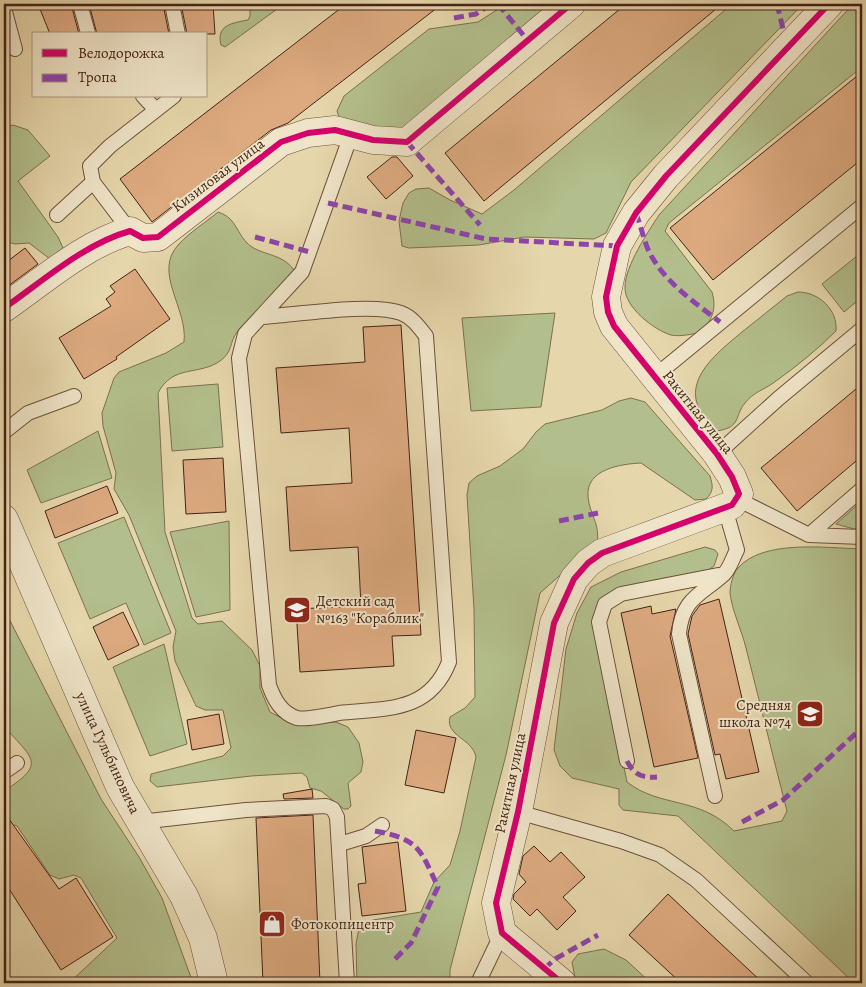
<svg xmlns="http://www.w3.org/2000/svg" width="866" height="987" font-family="Alegreya,serif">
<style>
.green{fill:#b2be8b;stroke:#7c7050}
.building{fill:#ddaa80;stroke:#452316}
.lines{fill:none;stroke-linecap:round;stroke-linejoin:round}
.service-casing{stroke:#6d503b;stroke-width:16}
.minor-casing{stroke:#6d503b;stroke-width:29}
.service{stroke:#efe4c8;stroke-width:14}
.minor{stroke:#efe4c8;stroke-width:28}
.quiet{stroke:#8e44ad;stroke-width:5;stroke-dasharray:10 5;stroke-linecap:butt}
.cycleway-casing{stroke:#efe4c8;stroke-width:9}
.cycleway{stroke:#d6006c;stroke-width:6}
.labels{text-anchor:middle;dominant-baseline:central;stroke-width:4;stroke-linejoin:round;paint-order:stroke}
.street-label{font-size:15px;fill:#452316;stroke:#efe4c8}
.poi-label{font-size:15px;fill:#452316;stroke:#efe4c8;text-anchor:start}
</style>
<rect width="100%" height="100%" fill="#e6d6ab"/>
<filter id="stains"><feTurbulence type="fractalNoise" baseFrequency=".004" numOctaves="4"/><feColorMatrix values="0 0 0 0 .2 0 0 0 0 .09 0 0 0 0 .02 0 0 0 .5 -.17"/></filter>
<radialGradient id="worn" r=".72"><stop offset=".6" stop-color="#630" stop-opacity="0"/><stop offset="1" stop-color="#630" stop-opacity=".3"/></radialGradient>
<path class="green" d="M250 4H284L225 47 221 45C216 25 232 23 248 20L250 16Z
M506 4H561L405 131 388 133 340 120 337 111 344 96 429 29 478 22Z
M732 4H803L631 182 606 233 594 239 524 237 479 245 409 248 402 246 399 221 403 203 409 193 416 189 429 188 450 200 482 214 514 190Z
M853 4H862V67L669 223 665 231 712 292C717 309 712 319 702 332 693 334 680 337 671 335 654 330 624 307 625 287 625 266 648 232 659 215Z
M13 125 28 130 50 156 18 181 58 237 64 250 50 259 29 243 15 244 4 241V128Z
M218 212C236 218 235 230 247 243 260 256 281 252 294 270L292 279C275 296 253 313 237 332 229 343 233 352 220 361 199 376 173 364 158 393L165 532 192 618 198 624 222 621 252 650 260 666V688L270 712 295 725 336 722 348 727 359 743 363 762 361 772 348 783 351 806 348 809H344L321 791 310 788 307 777 302 773 251 776 157 787 150 781 151 774 223 756 231 748 223 710H205L196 706 175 661 173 647 176 631 129 515 114 489 116 473 103 426 102 413 114 378 119 372 166 353 184 342C188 308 152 272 179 244 190 232 205 223 218 212Z
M862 252V297L844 312 822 284Z
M798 292C818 292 838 309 836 331 818 349 797 366 776 381 766 389 753 392 745 403 734 416 742 427 717 431 671 391 708 360 742 332 757 320 772 308 787 296Z
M555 313 541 407 471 411 462 318Z
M218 384 223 447 172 451 167 388Z
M631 398 645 402 710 476C713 486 714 491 706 499L695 500 641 463C621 464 586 469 588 496 590 518 602 524 596 548L574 563 540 593 506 755 450 970V979L453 983H357L356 944 359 928 373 920 421 912 434 882 450 865 460 831 476 757C472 738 445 736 450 717L465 708 475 697 474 609 467 495 469 483 477 476 500 466 523 449 536 432 545 424 602 410 619 401Z
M98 431 112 478 41 503 27 470Z
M862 501V528L854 529 836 524Z
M124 517 171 633 144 645 126 603 90 619 58 543Z
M229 521 230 610 196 617 170 532Z
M705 547 715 550 718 554 714 566 707 571 600 601 593 617 627 782C660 808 699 796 734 831L782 821 787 811C773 757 760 703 746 648 742 631 732 611 730 593 730 586 733 573 738 568 763 539 827 548 862 549V983H854L678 816 623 810 619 805V789L572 778 560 766 554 750 566 649 577 613 591 587 621 572Z
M4 609 101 799 139 857 162 898 193 983H69L117 938 81 878 74 875 59 879 50 875 17 826 14 825 4 832V791C48 763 32 759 4 726Z
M164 644 187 744 150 756 113 667Z
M604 949 626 960 651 983H576L572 962 578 954Z"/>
<path class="building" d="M38 4H71L79 34H50Z
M89 4H163L169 34H97Z
M181 4H213L215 34H187Z
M346 4H442L288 123 271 130 152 222 120 179Z
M626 4H722L484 201 445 153Z
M862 72V159L713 280 670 228Z
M392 157H397L413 176 386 199 367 177Z
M25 248 38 264 4 289V264Z
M135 269 170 319 116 357 117 359 84 379 59 338 111 306 106 299 115 292 110 286Z
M401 325 421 635 392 636 394 666 300 672 296 609 361 606 358 547 290 551 286 487 352 483 349 428 281 433 276 368 365 362 363 327Z
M862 384V456L797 511 761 468Z
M223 458 226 512 186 514 183 460Z
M107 486 118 513 55 538 45 511Z
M719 599 759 772 726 779 720 754 715 755 688 634 692 616 700 605Z
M651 606 652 614 676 609 670 636 698 758 654 767 621 613Z
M123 612 139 645 108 660 93 627Z
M219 714 224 744 192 750 187 720Z
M416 730 456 738 444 793 405 785Z
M312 789 313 798 284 799 283 794Z
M4 812 59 889 76 878 113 937 61 970 4 881Z
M313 815 320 983H263L256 818Z
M398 842 406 911 362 916 358 884 366 883 362 847Z
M534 846 550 862 561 852 585 877 563 897 576 911 557 930 537 909 530 916 513 899 514 894 526 882 519 874 523 856Z
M668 894 705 929 763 983H681L629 935Z"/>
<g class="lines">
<g class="service-casing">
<path id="service" d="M80 4 88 33
M172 4 178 34
M4 8 15 49
M143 96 156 110
M57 215 93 182
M130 231 93 182 90 166 110 146 174 96
M262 317C295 315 373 302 401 313 412 317 419 327 426 336L449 662C429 713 386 708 339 713 329 715 305 720 297 718 281 713 274 699 269 685L239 358 245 334 302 272 351 135
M654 377 862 206
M4 432 28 413 74 396
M717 454 779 398 862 329
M737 499 809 535 862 537
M809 535 862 489
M627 761 599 622 605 604 621 594 718 575
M4 772 17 763
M715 796 679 634C682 598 701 595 724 574 730 568 733 557 737 550L725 508
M518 812 621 841 660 855 696 880 807 983
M140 822 246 810 326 806 333 809 337 817 347 983
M340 844 366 836 382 825
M478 983 502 933"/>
</g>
<g class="minor-casing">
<path id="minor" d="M4 308C43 281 84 244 130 231L143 238 158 237 281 142 308 133 335 130 373 140 407 142 571 4
M4 519 120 787 184 896 203 938 214 983
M562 983 502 933 496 903 518 812 554 623 574 579 588 563 602 553 732 505 739 494 732 477 717 454 614 326 608 312 606 297 617 246 636 213 666 176 829 4"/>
</g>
<use href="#service" class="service"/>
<use href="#minor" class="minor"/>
<path class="quiet" d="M498 4 529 42
M777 4 784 33
M454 18 476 14 491 4
M4 25H10
M88 33 89 34
M407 142 480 225
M328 203 486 239 617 246
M636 213C640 224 643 236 647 247 661 280 693 301 720 322
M255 237 310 252
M559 521 598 513
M627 761C634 775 642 778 657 777
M742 822 783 800 862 728
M375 831C419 839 420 849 438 887L411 943 393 961
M544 969 555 959 598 935"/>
<g class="cycleway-casing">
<path id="cycleway" d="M4 308C43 281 84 244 130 231L143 238 158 237 281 142 308 133 335 130 373 140 407 142 571 4
M562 983 502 933 496 903 518 812 554 623 574 579 588 563 602 553 732 505 739 494 732 477 717 454 614 326 608 312 606 297 617 246 636 213 666 176 829 4"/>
</g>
<use href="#cycleway" class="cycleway"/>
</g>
<defs>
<g id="school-square" transform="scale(1.4375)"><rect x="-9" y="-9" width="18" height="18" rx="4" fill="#8f2418" stroke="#efe4c8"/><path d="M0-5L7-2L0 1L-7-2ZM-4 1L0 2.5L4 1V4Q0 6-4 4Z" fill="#fff"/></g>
<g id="shop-square" transform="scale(1.4375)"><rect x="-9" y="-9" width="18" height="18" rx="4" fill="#8f2418" stroke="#efe4c8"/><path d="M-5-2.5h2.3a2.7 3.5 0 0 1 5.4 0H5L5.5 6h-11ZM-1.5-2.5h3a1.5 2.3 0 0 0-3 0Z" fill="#fff"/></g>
</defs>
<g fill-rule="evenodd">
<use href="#school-square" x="297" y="610"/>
<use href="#school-square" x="810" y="714"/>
<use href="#shop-square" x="272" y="924"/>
</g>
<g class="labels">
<g class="street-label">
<text transform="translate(218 175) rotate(-37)">Кизиловая улица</text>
<text transform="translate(698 412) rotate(51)">Ракитная улица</text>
<text transform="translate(108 753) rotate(65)">улица Гульбиновича</text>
<text transform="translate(510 783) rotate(-78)">Ракитная улица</text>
</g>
<g class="poi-label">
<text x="316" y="601">Детский сад<tspan x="316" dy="17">№163 "Кораблик"</tspan></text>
<text x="791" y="705" text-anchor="end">Средняя<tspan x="791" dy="17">школа №74</tspan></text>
<text x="291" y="924">Фотокопицентр</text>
</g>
</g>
<rect width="866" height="987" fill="none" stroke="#e6d6ab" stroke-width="20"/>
<rect x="5" y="5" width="856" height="977" fill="none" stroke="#452316" stroke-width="2.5"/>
<rect x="10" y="10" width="846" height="967" fill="none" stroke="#452316"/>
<rect x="32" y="32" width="175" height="65" fill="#efe4c8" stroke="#ab9781"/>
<rect x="42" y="49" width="25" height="8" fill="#d6006c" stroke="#ab9781"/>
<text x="78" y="58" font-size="15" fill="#452316">Велодорожка</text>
<rect x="42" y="74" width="25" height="8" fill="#8e44ad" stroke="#ab9781"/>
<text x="78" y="82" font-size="15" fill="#452316">Тропа</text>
<rect width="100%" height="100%" filter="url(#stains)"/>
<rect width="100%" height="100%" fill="url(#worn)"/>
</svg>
